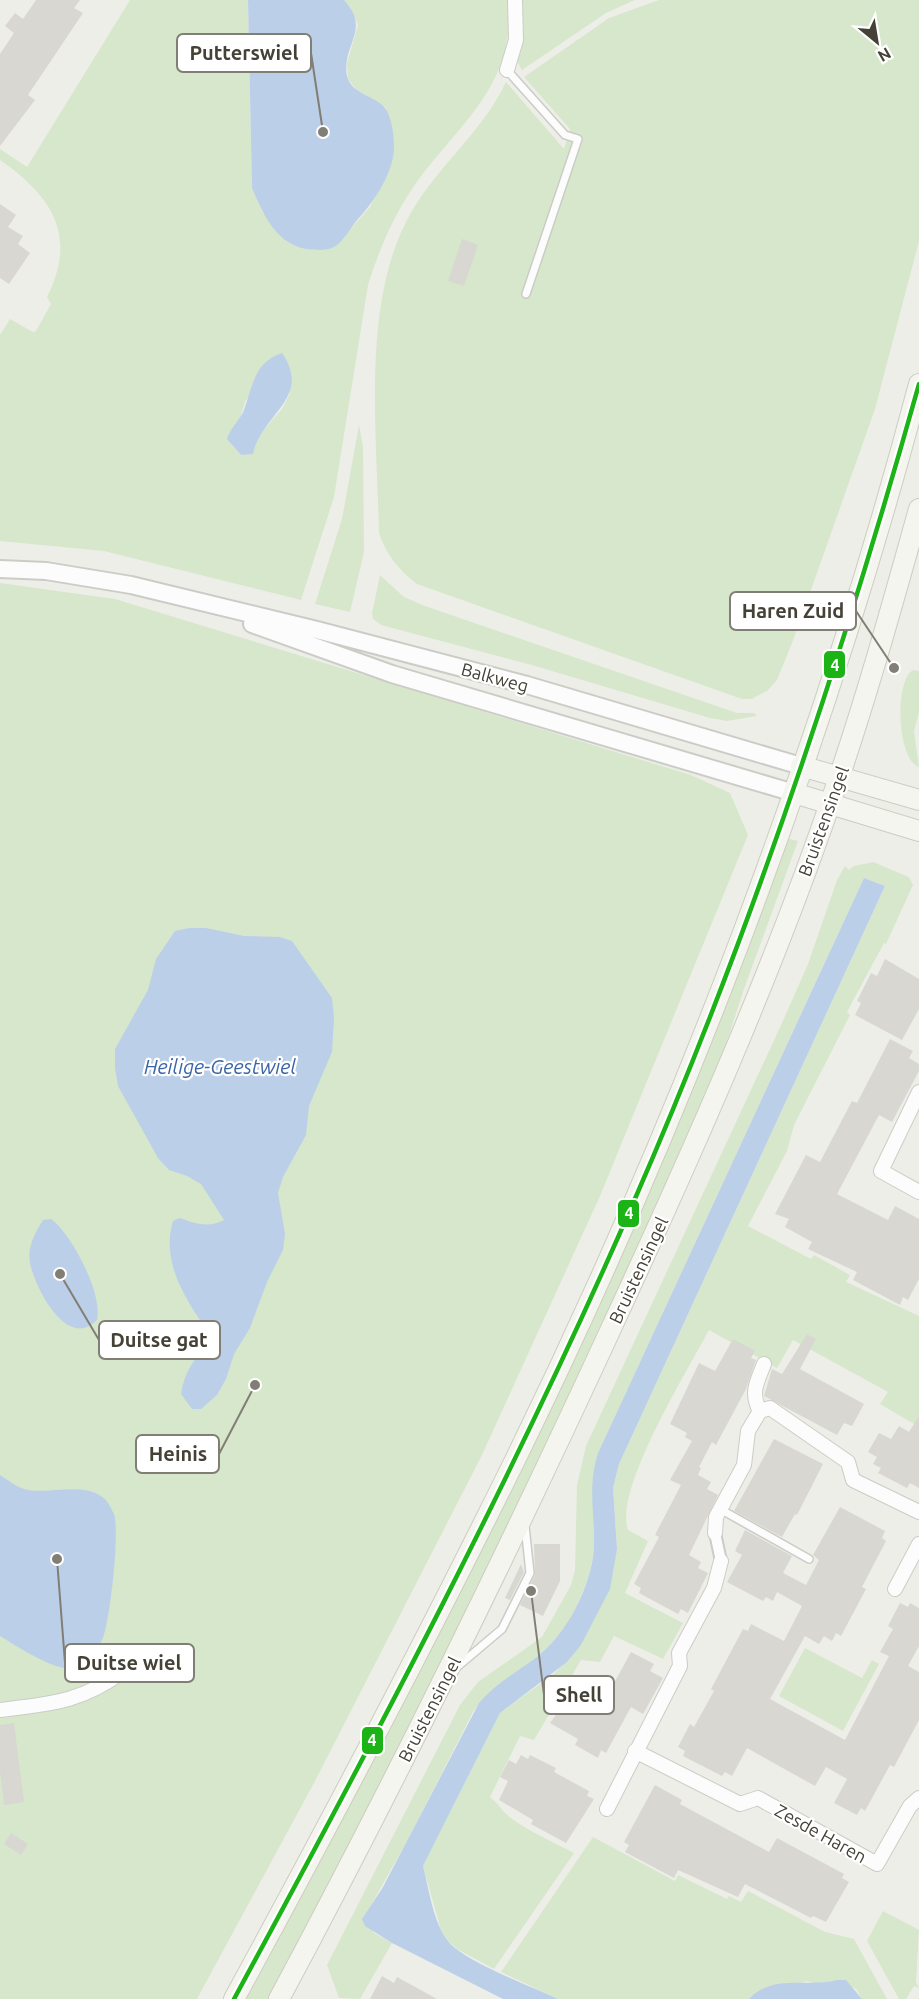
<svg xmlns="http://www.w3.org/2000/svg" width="919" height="1999" font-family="Ubuntu,sans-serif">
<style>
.green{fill:#d7e7cb;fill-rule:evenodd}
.water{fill:#bccfe9}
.building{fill:#d8d7d2}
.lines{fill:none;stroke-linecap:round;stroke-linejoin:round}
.service-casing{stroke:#ccccc7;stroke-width:10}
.pedestrian-casing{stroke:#ccccc7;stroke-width:14}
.minor-casing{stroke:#ccccc7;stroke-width:16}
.tertiary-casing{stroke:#ccccc7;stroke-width:20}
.secondary-casing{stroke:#ccccc0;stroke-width:22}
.service{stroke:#fcfcfc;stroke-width:7}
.pedestrian{stroke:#fcfcfc;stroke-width:10}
.minor{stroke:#fcfcfc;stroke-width:14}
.tertiary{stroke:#fcfcfc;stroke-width:16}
.secondary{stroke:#f5f5ef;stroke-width:20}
.bus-1-casing{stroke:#fff;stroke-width:9}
.bus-1{stroke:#1bb316;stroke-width:4.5}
.labels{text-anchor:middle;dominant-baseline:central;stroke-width:4.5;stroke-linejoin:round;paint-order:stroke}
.street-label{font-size:18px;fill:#444136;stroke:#fff}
.water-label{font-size:20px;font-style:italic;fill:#3964a6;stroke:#fff}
.leader{fill:none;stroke:#807e75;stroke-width:2}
.callout-dot{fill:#807e75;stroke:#fff;stroke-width:2}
.callout{fill:#fff;stroke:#807e75;stroke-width:2}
.callout-label{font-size:20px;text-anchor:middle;font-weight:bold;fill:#444136}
.line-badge{stroke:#fff;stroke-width:2}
.badge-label{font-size:16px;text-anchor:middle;font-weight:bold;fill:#fff}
</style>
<rect width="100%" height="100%" fill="#eeeee9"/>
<path class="green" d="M130 0H248L252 188 263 213 315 250 335 246 370 207 393 157 390 119 385 107 356 89 348 79 347 63 358 25 350 7 344 0H508C517 88 456 125 412 189 392 219 379 250 368 285L334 497 301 600 104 551 0 541V335L10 319 33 332 36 331 51 304 47 297C78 236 52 196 0 160V149L27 167ZM290 393 282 409 241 455 232 445 246 399Z
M520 0H635L606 13 522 70 517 61 522 40Z
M659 0H919V241L875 409 794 638 777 680 768 690 752 699H742L417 584C399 570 386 555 379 533 377 437 362 308 406 222 432 170 481 135 506 82L564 149 570 129 524 77 609 18Z
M359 425 363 447 364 552 350 612 315 604 342 519Z
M380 575 404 597 425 606 737 713H754L757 716 727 721 710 718 535 666 381 625 373 619 372 613Z
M0 583 115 599 691 775 730 793 748 835 600 1196 482 1455 314 1783 197 1999H0Z
M913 670 919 671V712L914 731 919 767C897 760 894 681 913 670Z
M787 838 798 841 744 989 717 1072 538 1466 433 1683 270 1999H246L416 1677Z
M873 862 909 877 913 885 886 944 884 943 847 1012 850 1015 794 1125 787 1151 748 1226 811 1259 814 1255 850 1275 846 1282 919 1316V1427L880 1404 888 1392 793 1340 777 1368 709 1330C688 1370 614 1489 628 1530L648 1541 625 1593 683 1623 663 1659 614 1636 600 1662 581 1660 534 1740 520 1736 490 1797C497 1802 500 1808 506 1814 525 1830 552 1841 574 1853L494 1969 457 1949 448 1941 441 1930 423 1866 500 1713 555 1673 581 1645 617 1549 613 1488 619 1464 885 886 864 878 598 1453C587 1489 599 1526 592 1562 588 1584 575 1611 564 1630 542 1665 496 1678 473 1712L405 1845 363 1919 374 1933 392 1943 360 1999 339 1998 327 1965 460 1705 478 1682 542 1637 571 1585 575 1570 577 1485 586 1446 782 1023 808 964 837 880 845 866 849 870 854 866Z
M805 1648 862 1678 872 1660 879 1664 843 1731 779 1696Z
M593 1837 675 1881 678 1875 727 1899 729 1896 741 1902 748 1891 825 1932 854 1939 887 1999H862L856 1989 837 1980 819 1985 807 1981 749 1999H558L501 1972Z
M883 1911 919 1930 916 1982 919 1988 914 1986 906 1999H899L867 1941Z"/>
<path class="water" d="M248 0H344C372 30 341 45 347 76 351 94 376 96 385 108 392 117 394 136 394 147 394 172 374 202 358 219 351 227 343 242 334 247 326 251 315 250 307 249 276 244 263 214 252 188Z
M282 353C313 398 261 414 253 454L241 455 227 439C230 428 240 420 244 410 253 386 254 362 282 353Z
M864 878 885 886 619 1464 613 1488 617 1549 610 1589 581 1645 567 1662 500 1713 423 1866C429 1889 433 1922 448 1941 463 1961 533 1987 558 1999H503L392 1943 365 1926 362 1919 383 1887 479 1703C495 1684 517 1672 537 1657 564 1636 585 1597 592 1563 599 1526 585 1494 598 1453Z
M189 928H206L244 936 280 937 292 941 332 998 334 1018 332 1052 309 1106 306 1135 283 1177 278 1193 285 1234 283 1250 267 1282 250 1328 234 1354 226 1379 217 1395 201 1409H192L181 1394C185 1370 195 1358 210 1341L211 1336C188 1303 160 1264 173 1221L180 1218C196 1224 209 1228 224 1220L201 1184 187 1176 169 1170 158 1158 118 1086 115 1068V1049L148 990 156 959 175 931Z
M51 1219C72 1234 103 1294 97 1320 67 1351 35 1288 30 1263 27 1247 35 1233 43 1220Z
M0 1475C9 1481 18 1488 28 1490 52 1494 85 1481 105 1499 108 1502 112 1510 114 1514 120 1533 110 1619 103 1638 97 1651 85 1666 71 1668 54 1671 15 1645 0 1636Z
M837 1980H846L862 1999H749C773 1973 808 1988 837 1980Z"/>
<path class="building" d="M36 0H80L74 8 83 13 28 95 35 100 0 146V54L14 33 5 26 15 13 23 19Z
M0 204 16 215 8 227 23 236 18 244 30 253 9 284 0 278Z
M462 239 478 245 464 286 448 281Z
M885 959 919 979V1009L902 1040 855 1015 861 1003 857 1001 871 973 877 976Z
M890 1039 913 1051 909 1058 919 1064V1071L892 1122 879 1115 837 1194 888 1220 895 1206 919 1219V1279L908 1300 903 1297 900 1305 853 1280 857 1272 808 1249 812 1242 785 1227 789 1219 775 1214 806 1155 820 1162 852 1101 857 1103Z
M807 1334 816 1339 800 1369 864 1404 852 1426 844 1423 837 1435 764 1396 772 1369 782 1374Z
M733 1339 755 1351 751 1358 756 1360 746 1389 716 1445 712 1442 699 1467 701 1468 698 1475 711 1482 707 1489 718 1495 689 1555 701 1562 698 1568 708 1573 688 1613 681 1609 678 1614 639 1593 641 1588 634 1584 659 1537 655 1535 681 1485 670 1480 692 1441 685 1437 687 1433 670 1424 699 1363 715 1371Z
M919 1416V1488L910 1483 907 1488 878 1473 881 1468 873 1464 877 1457 868 1452 879 1433 891 1439 899 1426 909 1432Z
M774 1439 823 1464 797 1515 795 1514 782 1537 734 1511Z
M840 1507 885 1531 882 1538 886 1541 862 1587 866 1589 841 1636 836 1633 832 1641 824 1636 819 1644 805 1636 770 1699 845 1740 889 1656 880 1652 893 1629 888 1626 900 1603 908 1607 910 1603 919 1608V1646L908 1666 919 1672V1720L894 1767 890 1765 865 1811 861 1808 857 1815 834 1803 847 1779 826 1767 815 1786 747 1748 732 1776 725 1772 722 1776 683 1756 685 1751 678 1747 690 1724 694 1727 714 1691 711 1689 743 1629 748 1631 751 1624 784 1641 802 1606 777 1592 773 1601 766 1597 763 1601 727 1582 742 1555 735 1551 745 1530 792 1556 783 1573 806 1585 819 1560 813 1555Z
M534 1544H560V1581L543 1616 520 1605 535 1575Z
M521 1564 524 1572 510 1600 505 1598Z
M631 1652 654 1664 650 1671 663 1678 643 1714 631 1707 606 1753 601 1750 598 1758 575 1745 578 1739 550 1723 581 1679 608 1694Z
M14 1723 24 1802 4 1805 0 1771V1725Z
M521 1755 528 1759 530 1755 556 1768 554 1772 589 1791 587 1796 594 1799 566 1843 531 1824 533 1820 499 1800 508 1781 500 1777 509 1760 516 1764Z
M655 1785 682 1800 680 1804 769 1852 777 1838 844 1874 842 1878 849 1882 826 1922 813 1916 811 1918 745 1884 738 1897 678 1870 674 1878 625 1852 629 1845 624 1842Z
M11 1833 28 1844 21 1855 4 1844Z
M382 1976 394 1983 397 1977 437 1999H370Z"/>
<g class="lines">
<g class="service-casing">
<path id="service" d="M507 70 565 135 578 139 526 294
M720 1509 809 1559
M457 1667 502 1629 530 1573 525 1526"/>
</g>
<g class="pedestrian-casing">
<path id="pedestrian" d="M715 1533 721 1561"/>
</g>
<g class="minor-casing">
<path id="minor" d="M507 70 516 40 515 0
M919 1092 881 1171 919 1192
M760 1411C750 1393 757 1382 764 1364
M715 1533 716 1517 744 1465 748 1431 760 1411 770 1408 848 1462 853 1480 919 1512
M895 1589 919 1544
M0 1710C49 1704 83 1702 123 1671
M635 1751 740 1804 758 1798 877 1864 910 1806 919 1798
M607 1809 680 1666 679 1653 714 1588 721 1561"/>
</g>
<g class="tertiary-casing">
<path id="tertiary" d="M0 569 46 571 131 585 317 630 527 685 801 766
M252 624 392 674 794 793"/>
</g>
<g class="secondary-casing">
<path id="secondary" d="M801 766 919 800
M794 793 919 831
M234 1999C331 1821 426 1641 516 1458 683 1117 822 751 919 384
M279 1999C396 1781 505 1558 609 1333 690 1158 769 981 832 798 865 703 892 606 919 509"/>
</g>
<use href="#service" class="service"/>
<use href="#pedestrian" class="pedestrian"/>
<use href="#minor" class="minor"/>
<use href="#tertiary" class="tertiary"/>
<use href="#secondary" class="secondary"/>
<g class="bus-1-casing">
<path id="bus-1" d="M234 1999C376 1737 515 1474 634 1201 750 936 841 662 919 384"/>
</g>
<use href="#bus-1" class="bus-1"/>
</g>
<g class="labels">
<g class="street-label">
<text transform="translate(495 677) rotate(15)">Balkweg</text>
<text transform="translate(823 821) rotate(-70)">Bruistensingel</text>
<text transform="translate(638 1270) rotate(-65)">Bruistensingel</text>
<text transform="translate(429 1709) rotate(-63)">Bruistensingel</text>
<text transform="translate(821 1833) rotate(29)">Zesde Haren</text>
</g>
<g class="water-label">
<text x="220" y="1066">Heilige-Geestwiel</text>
</g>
</g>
<path class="leader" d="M323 132L311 53M894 668L856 611M60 1274L99 1340M255 1385L219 1454M57 1559L65 1663M531 1591L544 1695"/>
<g class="callout-dot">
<circle cx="323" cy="132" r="6"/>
<circle cx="894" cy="668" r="6"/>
<circle cx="60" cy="1274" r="6"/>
<circle cx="255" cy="1385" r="6"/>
<circle cx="57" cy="1559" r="6"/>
<circle cx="531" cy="1591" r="6"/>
</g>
<g class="callout">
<rect x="177" y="34" width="134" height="38" rx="6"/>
<rect x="730" y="592" width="126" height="38" rx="6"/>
<rect x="99" y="1321" width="121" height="38" rx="6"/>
<rect x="136" y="1435" width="83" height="38" rx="6"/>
<rect x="65" y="1644" width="129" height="38" rx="6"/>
<rect x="544" y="1676" width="70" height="38" rx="6"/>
</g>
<g class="callout-label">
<text x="244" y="60">Putterswiel</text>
<text x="793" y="618">Haren Zuid</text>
<text x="159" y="1347">Duitse gat</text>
<text x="178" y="1461">Heinis</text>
<text x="129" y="1670">Duitse wiel</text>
<text x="579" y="1702">Shell</text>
</g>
<g class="line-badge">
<rect x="823" y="650" width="23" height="29" rx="6" fill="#1bb316"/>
<rect x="617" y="1199" width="23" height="29" rx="6" fill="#1bb316"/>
<rect x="361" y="1726" width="23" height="29" rx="6" fill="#1bb316"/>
</g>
<g class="badge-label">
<text x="835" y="671">4</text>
<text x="629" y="1219">4</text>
<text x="372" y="1746">4</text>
</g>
<g transform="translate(877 42) rotate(150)" stroke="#ffffff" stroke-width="4.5" paint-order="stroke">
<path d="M0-4.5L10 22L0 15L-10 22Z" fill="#444136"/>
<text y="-9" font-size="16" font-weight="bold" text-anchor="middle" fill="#444136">N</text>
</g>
</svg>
